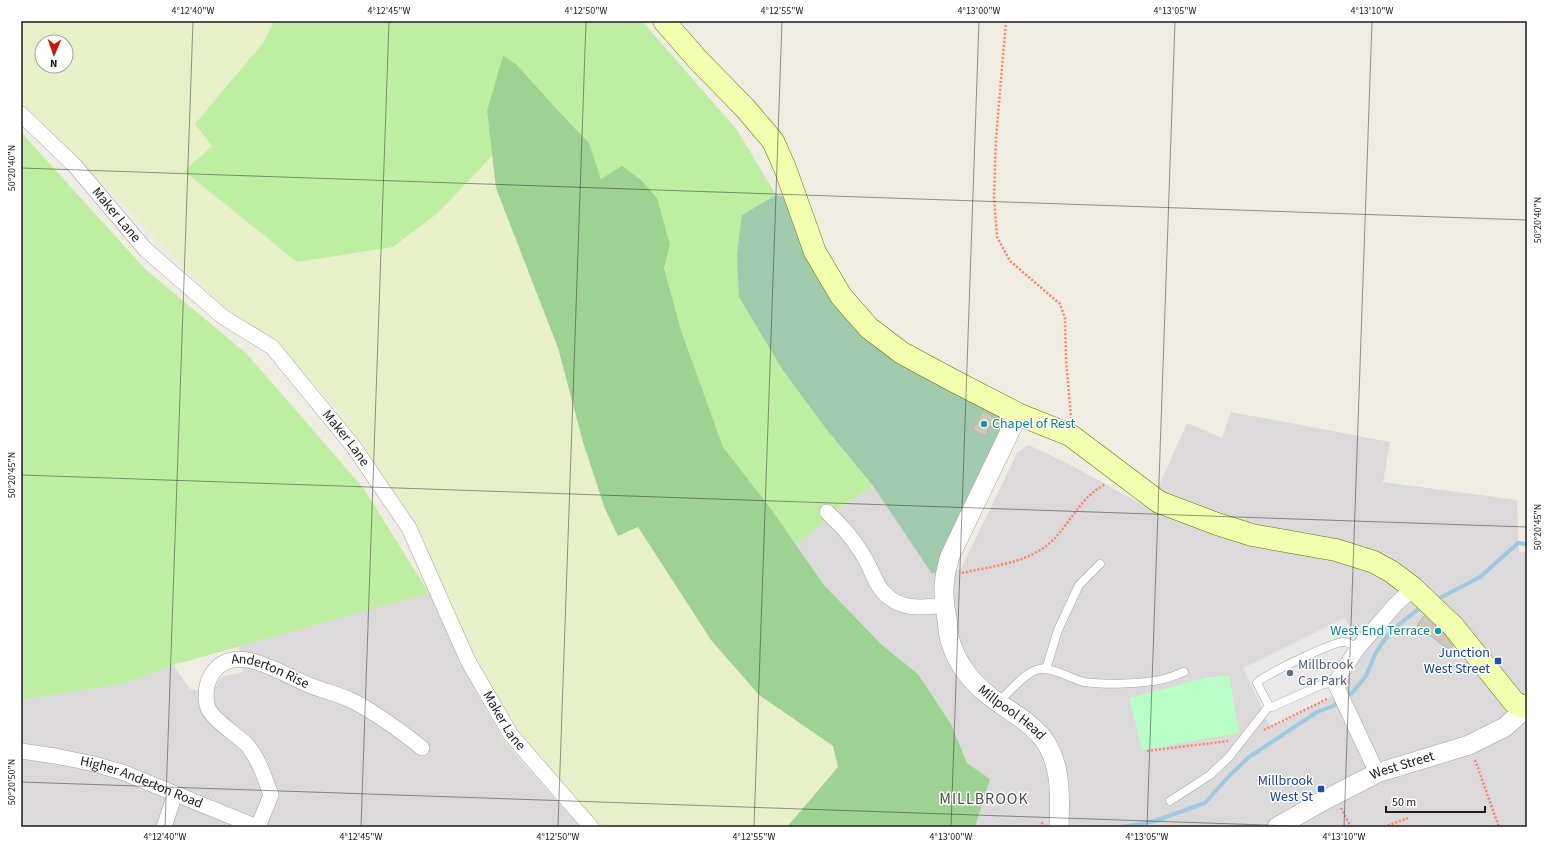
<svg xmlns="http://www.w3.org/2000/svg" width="1548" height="848" font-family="'Source Sans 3',sans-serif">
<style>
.residential{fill:#dbd9d9}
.farmland{fill:#e8f0ca;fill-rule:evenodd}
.grass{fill:#beeea1}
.forest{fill:#9dd292}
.cemetery{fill:#a0caab}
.park{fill:#b9fec7}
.parking{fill:#e8e8e8}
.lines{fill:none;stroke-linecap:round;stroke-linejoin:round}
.stream{stroke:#9dc9e1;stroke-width:4}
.building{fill:#cfc6ba;stroke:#c2b4a2}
.service-casing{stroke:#a3a3a3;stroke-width:9}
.minor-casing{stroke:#a3a3a3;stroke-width:16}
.tertiary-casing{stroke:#a3a3a3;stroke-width:20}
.secondary-casing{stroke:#5b7700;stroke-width:23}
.path{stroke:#ff8562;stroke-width:2.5;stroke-dasharray:2 2;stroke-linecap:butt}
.service{stroke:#fff;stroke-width:8}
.minor{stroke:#fff;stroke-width:15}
.tertiary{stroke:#fff;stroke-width:19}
.secondary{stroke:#f1ffaf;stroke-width:22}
.ticks{fill:none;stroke:#1c1c1c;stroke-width:1;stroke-opacity:0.45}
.culture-dot{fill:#0f9aa8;stroke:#fff;stroke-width:1.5}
.transit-dot{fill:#1a4fb4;stroke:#fff;stroke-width:1.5}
.service-dot{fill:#5c6f8a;stroke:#fff;stroke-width:1.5}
.labels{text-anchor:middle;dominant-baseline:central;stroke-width:3;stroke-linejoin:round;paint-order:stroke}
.street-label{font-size:14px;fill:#1c1c1c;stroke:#fff}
.culture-label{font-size:14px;fill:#0d838f;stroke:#fff;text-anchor:start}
.transit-label{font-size:14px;fill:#164399;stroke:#fff;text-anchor:end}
.service-label{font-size:14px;fill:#4e5e75;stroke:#fff;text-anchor:start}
.quarter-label{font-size:16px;letter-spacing:1px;fill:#4f4f4f;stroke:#fff}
.neatline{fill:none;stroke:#1c1c1c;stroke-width:1.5}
.ticks-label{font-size:10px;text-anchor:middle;fill:#1c1c1c}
</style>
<rect width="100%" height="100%" fill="#efece1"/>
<path class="residential" d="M1231 412 1390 442 1383 482 1517 500 1519 552H1527V827H975L990 779 967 763 951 724 918 674 882 645 824 585 796 544 824 522 836 510 873 486 932 574 961 569 1017 453 1028 445 1065 462 1149 508 1187 423 1222 438Z
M429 593 474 688 504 741 580 827H21V700L122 684 173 665 190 689 213 692 221 677 243 672 239 646Z"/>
<path class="farmland" d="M21 21H274L263 43 438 213 492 156 496 188 558 348 583 442 605 509 618 535 638 527 711 640 759 695 833 746 838 767 787 827H601L518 730 472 654 413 519 331 403 273 339 219 303 103 184 21 109ZM42 42H66V66H42Z"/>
<path class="grass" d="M274 21H642L737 130 776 195 742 215 827 430 873 486 836 510 824 522 796 544 723 447 681 330 664 268 670 245 601 179 589 143 552 104 487 111 492 156 438 213 393 247 297 262 184 171 212 146 195 124 263 43Z
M21 132 145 269 247 354 364 489 429 593 173 665 122 684 21 700Z"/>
<path class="forest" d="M503 56 516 64 552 104 589 143 601 179 622 166 640 179 657 198 670 245 664 268 681 330 723 447 771 509 824 585 882 645 918 674 951 724 967 763 990 779 975 827H787L838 767 833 746 759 695 711 640 638 527 618 536 605 509 583 442 558 348 496 188 487 111Z"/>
<path class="cemetery" d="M776 195 782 196 785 199 825 290 848 321 875 346 1000 415 1004 421 937 572 932 574 873 486 827 430 782 369 739 297 737 254 742 215Z"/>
<path class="park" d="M1229 676 1239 733 1142 750 1129 698 1209 677Z"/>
<path class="parking" d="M1345 618 1355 638 1339 662 1328 686 1333 697 1271 728 1243 668Z"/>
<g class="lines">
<path class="stream" d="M1436 600 1480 577 1518 543 1527 544
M1122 827 1155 821 1205 803 1230 775 1249 757 1317 712 1333 706 1352 693 1366 676 1376 652 1391 631 1422 606"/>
</g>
<path class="building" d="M983 411 995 418 985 436 973 430Z
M1424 616 1444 634 1453 646 1449 650 1417 625Z"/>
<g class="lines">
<g class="service-casing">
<path id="service" d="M1046 669 1058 630 1079 585 1100 564
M1335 683 1323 684 1272 707 1269 706 1257 683C1264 675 1334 641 1344 642 1349 642 1354 646 1358 648
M998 703C1007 694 1027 670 1040 669 1052 667 1072 679 1084 682 1104 685 1145 684 1164 679 1171 677 1178 674 1184 672
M1170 801 1210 775 1229 757 1269 706"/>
</g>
<g class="minor-casing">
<g id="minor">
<path id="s1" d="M21 114 75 166 145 249 223 317 272 347 353 446 409 528 468 661 511 735 591 827"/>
<path d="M827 512C839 523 852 537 861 552 868 562 872 574 878 585 894 610 918 609 944 605"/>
<path id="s2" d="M21 751 55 756 90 763 122 772 257 827"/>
<path d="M1377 773 1335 683 1357 649 1395 605 1413 588"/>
<path d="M164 827 175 794"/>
<path id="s3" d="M258 827 271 795C265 778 259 760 248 746 238 735 210 719 207 705 205 692 206 682 214 671 237 642 283 675 309 685 321 690 334 693 346 698 356 702 366 708 375 714 391 724 407 736 422 748"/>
</g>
</g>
<g class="tertiary-casing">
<g id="tertiary">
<path id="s4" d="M1020 415 1012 427 950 556C948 563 946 570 945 577 943 591 944 606 947 619 948 627 948 636 951 643 957 663 971 681 987 694 1005 709 1027 719 1042 737 1062 763 1060 796 1059 827"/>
<path id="s5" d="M1277 827 1321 802 1377 773 1469 745 1505 727 1527 707"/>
</g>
</g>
<g class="secondary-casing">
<path id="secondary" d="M664 21 698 60 745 108 773 141 785 168 815 252 841 296 869 328 902 353 954 381 1020 415 1070 435 1159 502 1217 524 1252 535 1336 550 1374 562 1392 572 1413 588 1453 626 1514 702 1521 706H1527"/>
</g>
<path class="path" d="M1006 21 996 138 994 197 997 237 1010 261 1060 304 1065 318 1066 360 1071 418
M962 573C992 566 1029 563 1052 541 1071 522 1082 495 1106 484
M1264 730 1327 699
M1147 751 1228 741
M1475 760 1499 827
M1341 808 1351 827
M1039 827 1044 821
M1384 827 1408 818"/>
<use href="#service" class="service"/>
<use href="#minor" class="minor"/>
<use href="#tertiary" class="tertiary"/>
<use href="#secondary" class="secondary"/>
</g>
<path class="ticks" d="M21 168 1527 220M21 475 1527 527M21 782 1322 827M165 827 193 21M361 827 389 21M558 827 586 21M754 827 782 21M951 827 979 21M1147 827 1175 21M1344 827 1372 21"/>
<g class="culture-dot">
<circle cx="984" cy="424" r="4"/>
<circle cx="1438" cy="631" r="4"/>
</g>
<g class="transit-dot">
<rect x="1494" y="657" width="8" height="8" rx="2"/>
<rect x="1317" y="785" width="8" height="8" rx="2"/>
</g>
<circle class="service-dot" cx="1290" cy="673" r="4"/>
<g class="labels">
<g class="street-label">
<text stroke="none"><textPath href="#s1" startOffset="139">Maker Lane</textPath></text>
<text stroke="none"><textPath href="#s1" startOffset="462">Maker Lane</textPath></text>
<text stroke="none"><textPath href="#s3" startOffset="245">Anderton Rise</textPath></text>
<text stroke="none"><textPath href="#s4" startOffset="340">Millpool Head</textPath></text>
<text stroke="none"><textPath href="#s1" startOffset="787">Maker Lane</textPath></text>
<text stroke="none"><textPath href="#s5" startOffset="140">West Street</textPath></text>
<text stroke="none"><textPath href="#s2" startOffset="125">Higher Anderton Road</textPath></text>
</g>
<g class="culture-label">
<text x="992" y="424">Chapel of Rest</text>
<text x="1430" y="631" text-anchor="end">West End Terrace</text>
</g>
<g class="transit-label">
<text x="1490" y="653">Junction<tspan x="1490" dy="16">West Street</tspan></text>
<text x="1313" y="781">Millbrook<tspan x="1313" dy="16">West St</tspan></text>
</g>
<g class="service-label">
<text x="1298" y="665">Millbrook<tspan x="1298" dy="16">Car Park</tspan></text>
</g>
<g class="quarter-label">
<text x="984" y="799">MILLBROOK</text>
</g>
</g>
<rect width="1548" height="848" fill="none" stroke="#ffffff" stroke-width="44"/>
<g transform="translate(54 54) rotate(182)"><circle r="19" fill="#ffffff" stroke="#a4a4a4"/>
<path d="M0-3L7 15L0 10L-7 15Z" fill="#c91800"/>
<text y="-6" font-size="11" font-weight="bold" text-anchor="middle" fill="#1c1c1c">N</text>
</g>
<path d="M1386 806v6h99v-6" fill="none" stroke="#1c1c1c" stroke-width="2"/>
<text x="1392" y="806" font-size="12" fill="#1c1c1c" stroke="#ffffff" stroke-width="3" paint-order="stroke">50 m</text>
<rect x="22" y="22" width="1504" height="804" class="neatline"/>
<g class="ticks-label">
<text x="193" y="14">4°12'40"W</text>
<text x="389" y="14">4°12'45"W</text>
<text x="586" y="14">4°12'50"W</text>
<text x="782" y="14">4°12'55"W</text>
<text x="979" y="14">4°13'00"W</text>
<text x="1175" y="14">4°13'05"W</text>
<text x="1372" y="14">4°13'10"W</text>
<text transform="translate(11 168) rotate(-90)" y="4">50°20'40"N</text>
<text transform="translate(1537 220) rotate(-90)" y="4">50°20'40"N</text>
<text transform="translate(11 475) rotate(-90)" y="4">50°20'45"N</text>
<text transform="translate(1537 527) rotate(-90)" y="4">50°20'45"N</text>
<text transform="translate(11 782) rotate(-90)" y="4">50°20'50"N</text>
<text x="165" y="840">4°12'40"W</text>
<text x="361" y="840">4°12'45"W</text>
<text x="558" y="840">4°12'50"W</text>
<text x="754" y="840">4°12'55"W</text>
<text x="951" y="840">4°13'00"W</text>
<text x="1147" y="840">4°13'05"W</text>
<text x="1344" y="840">4°13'10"W</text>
</g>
</svg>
